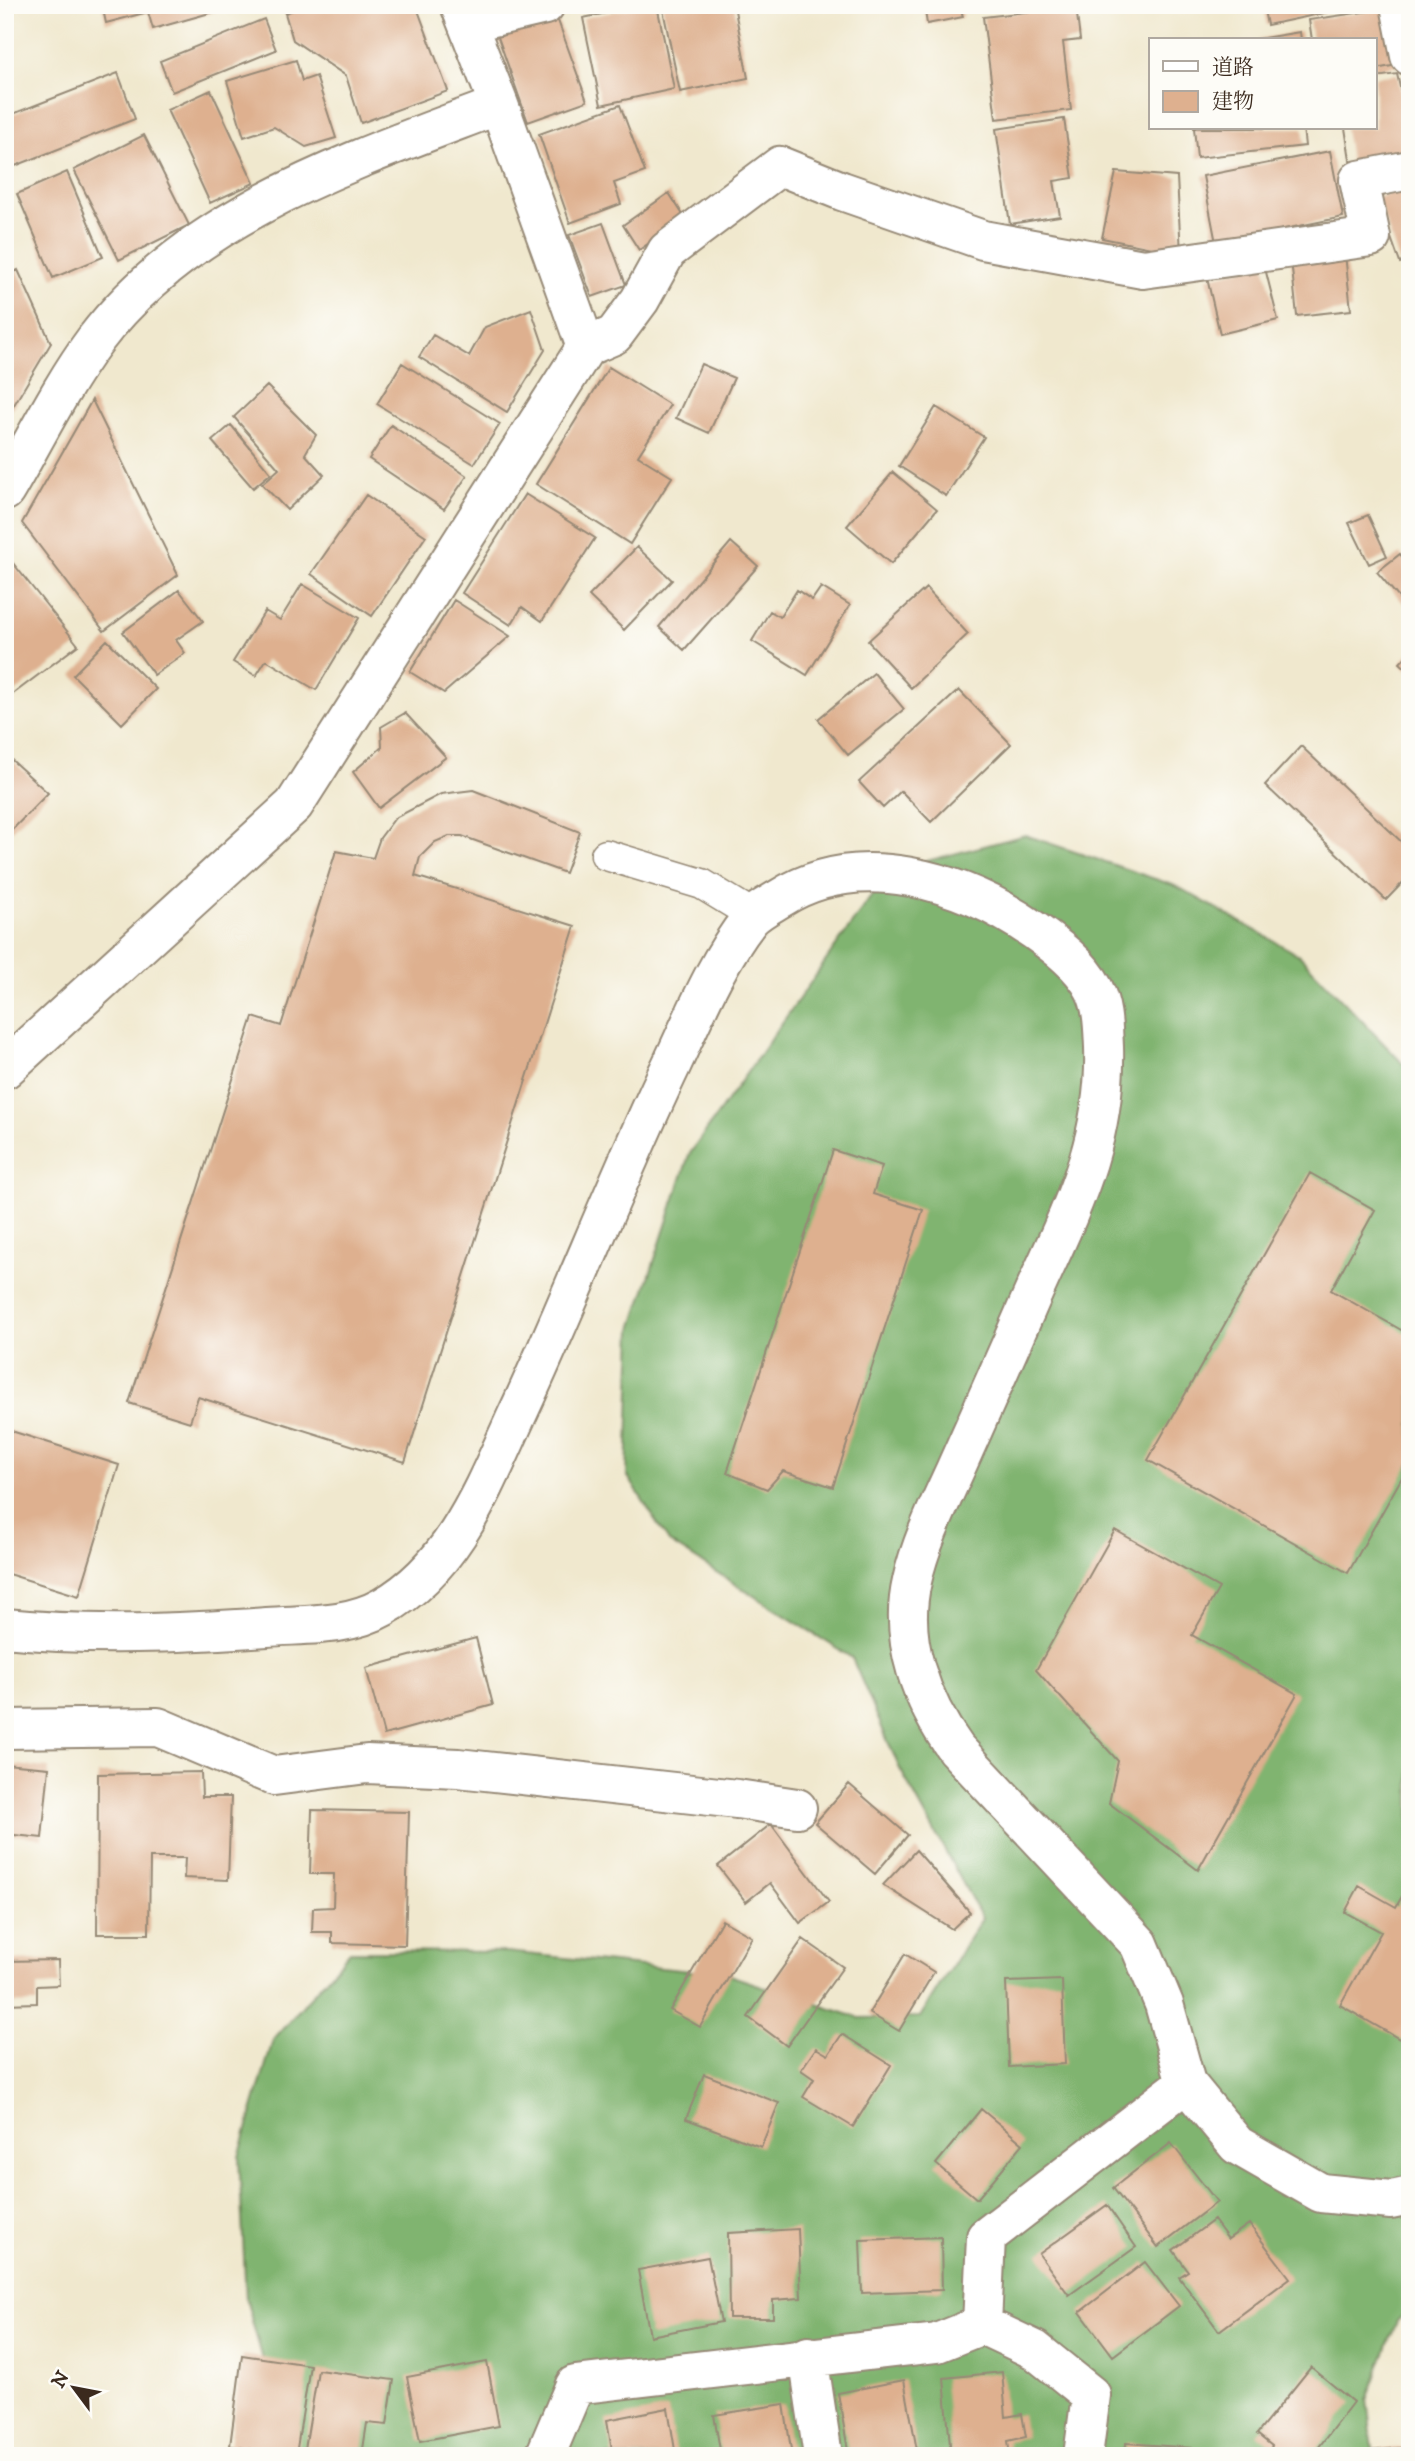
<svg xmlns="http://www.w3.org/2000/svg" width="1415" height="2461" font-family="'IM FELL DW Pica','Noto Serif JP',serif">
<style>
.forest{fill:#80b470;stroke:#5e6f47;stroke-width:2}
.building{fill:#deb08f}
.lines{fill:none;stroke-linecap:round;stroke-linejoin:round}
.lane-casing{stroke:#968976;stroke-width:33}
.street-casing{stroke:#968976;stroke-width:42}
.lane{stroke:#fff;stroke-width:30}
.street{stroke:#fff;stroke-width:38}
</style>
<rect width="100%" height="100%" fill="#fdfcf7"/>
<filter id="ink" filterUnits="userSpaceOnUse"><feTurbulence type="fractalNoise" baseFrequency=".0143" numOctaves="2"/><feDisplacementMap in="SourceGraphic" scale="14" xChannelSelector="R" yChannelSelector="G"/><feConvolveMatrix kernelMatrix="1 2 1 2 8 2 1 2 1" color-interpolation-filters="sRGB"/></filter>
<filter id="wash" filterUnits="userSpaceOnUse"><feTurbulence type="fractalNoise" baseFrequency=".00686" numOctaves="4" result="noise"/><feDisplacementMap in="SourceGraphic" scale="28" xChannelSelector="R" yChannelSelector="G"/><feGaussianBlur stdDeviation="1.57" result="paint"/><feColorMatrix in="noise" values="0 0 0 0 0 0 0 0 0 0 0 0 0 0 0 0 0 1.4 0 .05"/><feComposite in="paint" operator="in"/></filter>
<g filter="url(#wash)">
<rect width="100%" height="100%" fill="#f0e8ce"/>
<path class="forest" d="M1025 835 1176 886 1299 955 1410 1071V2309L1397 2321 1367 2400 1374 2456H290L246 2299 239 2157 273 2040 350 1951 507 1952 729 1975 859 2018 920 2017 982 1918 899 1767 852 1658 669 1542 627 1475 632 1329 689 1155 889 871Z"/>
<g id="blocks">
<path class="building" d="M102 5H223L224 9 153 29 148 12 106 23Z
M307 5H416L448 91 361 123 346 76 293 40 285 13Z
M645 5H657L674 89 601 105 583 18Z
M662 5H734L748 78 680 92Z
M924 5H960L963 17 927 24Z
M1263 5H1333L1334 11 1267 25Z
M1076 6 1080 40 1063 42 1071 110 996 119 983 17Z
M1390 8 1398 65 1375 69V40H1312L1309 20Z
M556 15 587 101 528 122 498 37Z
M264 19 276 50 172 92 160 61Z
M1300 32 1301 40H1259L1258 39Z
M296 60 302 81 316 76 336 138 306 147 274 127 244 137 227 81Z
M118 73 135 119 10 168 5 157V117Z
M1397 74 1410 132V160L1352 172 1345 128H1375V77Z
M211 90 254 183 210 203 167 110Z
M620 105 645 172 614 183 621 204 570 223 539 134Z
M1064 119 1073 178 1054 181 1060 216 1010 224 996 129Z
M1194 128H1303L1305 146 1197 158Z
M144 135 189 225 119 260 74 170Z
M1330 151 1343 217 1216 243 1203 176Z
M67 172 103 257 53 278 17 194Z
M1116 172 1177 177 1181 254 1102 238Z
M1410 186V260L1400 263 1377 198Z
M669 193 685 218 639 250 623 225Z
M603 223 626 285 592 297 569 235Z
M1345 254 1351 310 1297 316 1291 260Z
M1264 264 1278 320 1220 334 1207 278Z
M18 270 51 343 5 420V277Z
M531 309 545 350 507 412 419 357 433 335 469 356 485 327Z
M402 363 500 424 474 464 377 404Z
M701 364 734 378 709 433 676 418Z
M609 367 670 405 638 456 672 477 630 544 536 484Z
M267 386 316 435 305 454 324 475 287 510 262 484 279 469 234 417Z
M92 400 178 575 104 631 22 523Z
M936 407 984 437 946 496 899 466Z
M231 425 271 473 253 488 212 441Z
M391 425 467 476 444 509 369 459Z
M893 472 937 509 891 564 847 526Z
M525 494 595 538 542 621 522 607 511 625 462 593Z
M366 495 426 536 372 616 311 574Z
M1368 515 1387 556 1369 564 1349 523Z
M731 542 758 566 684 650 659 627Z
M637 547 672 580 624 630 589 596Z
M5 553 78 645 5 700Z
M1400 554 1410 566V611L1377 572Z
M302 584 359 618 316 690 266 660 256 676 233 662 265 611 280 620Z
M821 587 850 605 807 675 752 641 770 611 780 617 797 590 812 600Z
M926 588 968 634 911 688 868 641Z
M179 590 203 621 176 640 185 653 154 675 123 632Z
M454 600 510 636 444 693 410 672Z
M107 640 156 689 122 724 73 675Z
M1410 652V672L1400 663Z
M874 673 904 709 848 755 818 719Z
M959 690 1011 744 931 822 901 791 883 808 859 782Z
M405 713 446 757 379 808 353 772 382 747 381 727Z
M1301 746 1410 850V875L1386 900 1265 785Z
M5 754 48 793 5 837Z
M473 790 580 832 565 873 462 836H449L435 842 420 857 415 876 575 926 405 1462 198 1397 190 1422 129 1403 253 1017 281 1026 336 851 373 858 380 838 395 818 441 794Z
M833 1150 882 1166 873 1194 923 1210 833 1487 783 1471 767 1489 727 1473Z
M1310 1173 1375 1210 1331 1290 1410 1335V1463L1348 1573 1148 1460Z
M5 1429 119 1465 79 1596 5 1573Z
M1115 1530 1219 1588 1192 1635 1297 1694 1198 1870 1109 1803 1118 1761 1036 1670Z
M476 1638 493 1705 384 1735 366 1668Z
M5 1764 49 1768 42 1838 5 1834Z
M201 1772 202 1797H231L228 1880 184 1878 185 1858H150L149 1934H97L98 1774Z
M849 1784 908 1835 875 1874 815 1823Z
M312 1810 409 1812 405 1945 332 1943V1932H312L313 1908 333 1907 334 1874H310Z
M771 1824 829 1902 800 1923 770 1883 746 1902 718 1866Z
M916 1850 970 1912 952 1929 883 1885Z
M1410 1882V2045L1340 2005 1381 1932 1345 1912 1359 1886 1396 1907Z
M722 1920 752 1937 700 2027 670 2010Z
M803 1939 843 1967 787 2046 748 2017Z
M905 1954 934 1972 899 2031 869 2013Z
M58 1960 59 1985 37 1986V2003L5 2004V1961Z
M1062 1980 1065 2064 1009 2067 1006 1982Z
M842 2034 891 2065 853 2127 803 2097 814 2079 801 2070 816 2048 828 2055Z
M704 2074 779 2103 761 2147 686 2119Z
M981 2109 1023 2144 977 2199 936 2164Z
M1171 2143 1217 2202 1158 2247 1113 2188Z
M1107 2205 1136 2247 1069 2295 1039 2254Z
M1214 2220 1228 2239 1249 2224 1290 2278 1219 2331 1179 2277 1188 2271 1173 2250Z
M798 2229 801 2298 773 2300V2318H729L728 2233Z
M941 2237 942 2290 862 2293 860 2240Z
M708 2257 721 2322 650 2336 638 2270Z
M1145 2262 1179 2306 1113 2356 1080 2312Z
M242 2355 310 2365 296 2455 230 2446Z
M487 2362 499 2426 420 2441 407 2377Z
M1311 2367 1353 2402 1312 2456H1265L1272 2446 1257 2434Z
M318 2370 394 2380 387 2425 367 2423 362 2456 304 2455Z
M1002 2372 1006 2417 1022 2414 1026 2437 1008 2441 1010 2456H951L944 2378Z
M904 2380 918 2456H849L838 2393Z
M784 2404 792 2456H721L714 2415Z
M668 2408 676 2456H613L607 2420Z
M1126 2443 1192 2448V2456H1125Z
M1410 2447V2456H1369V2451Z"/>
</g>
</g>
<g filter="url(#ink)">
<use href="#blocks" fill-opacity="0" stroke="#968976" stroke-width="2"/>
<g class="lines">
<g class="lane-casing">
<path id="lane" d="M606 855 702 884 753 915"/>
</g>
<g class="street-casing">
<path id="street" d="M460 5 499 105 586 347
M1400 5 1410 56
M467 23 545 5
M5 491C33 443 62 384 95 340 192 212 355 160 499 105
M5 1069 294 805 586 347 614 335 640 300 667 251 780 166 842 191 983 240 1143 269 1371 237 1359 180 1410 170
M5 1628C92 1637 180 1633 267 1627 306 1624 348 1627 383 1607 455 1566 484 1487 517 1415 571 1300 616 1181 671 1066 694 1017 716 962 750 919 757 911 769 905 779 899 858 848 962 880 1035 931 1056 946 1082 965 1094 989 1103 1007 1103 1027 1104 1047 1107 1143 1070 1211 1032 1296 1007 1354 981 1412 955 1470 939 1505 920 1544 912 1581 898 1641 922 1702 956 1749L1139 1944 1164 2004 1186 2083 1237 2145 1321 2193 1391 2200 1410 2196
M5 1729 158 1727 274 1776 367 1764 458 1768 737 1799 797 1808
M982 2325 986 2237 1186 2083
M808 2356 823 2456
M545 2456 575 2385 937 2343 982 2325 1035 2350 1091 2395 1083 2456"/>
</g>
<use href="#lane" class="lane"/>
<use href="#street" class="street"/>
</g>
</g>
<rect width="1415" height="2461" fill="none" stroke="#fdfcf7" stroke-width="28"/>
<rect x="1149" y="38" width="228" height="91" fill="#fdfcf7" stroke="#afa8a0" stroke-width="2"/>
<rect x="1163" y="61" width="35" height="10" fill="#ffffff" stroke="#afa8a0" stroke-width="2"/>
<text x="1212" y="74" font-size="21" fill="#3b2a1e">道路</text>
<rect x="1163" y="91" width="35" height="21" fill="#deb08f" stroke="#afa8a0" stroke-width="2"/>
<text x="1212" y="108" font-size="21" fill="#3b2a1e">建物</text>
<g transform="translate(74 2388) rotate(302)" stroke="#fdfcf7" stroke-width="5" paint-order="stroke">
<path d="M0-5L12 26L0 18L-12 26Z" fill="#3b2a1e"/>
<text y="-10" font-size="19" font-weight="bold" text-anchor="middle" fill="#3b2a1e">N</text>
</g>
</svg>
